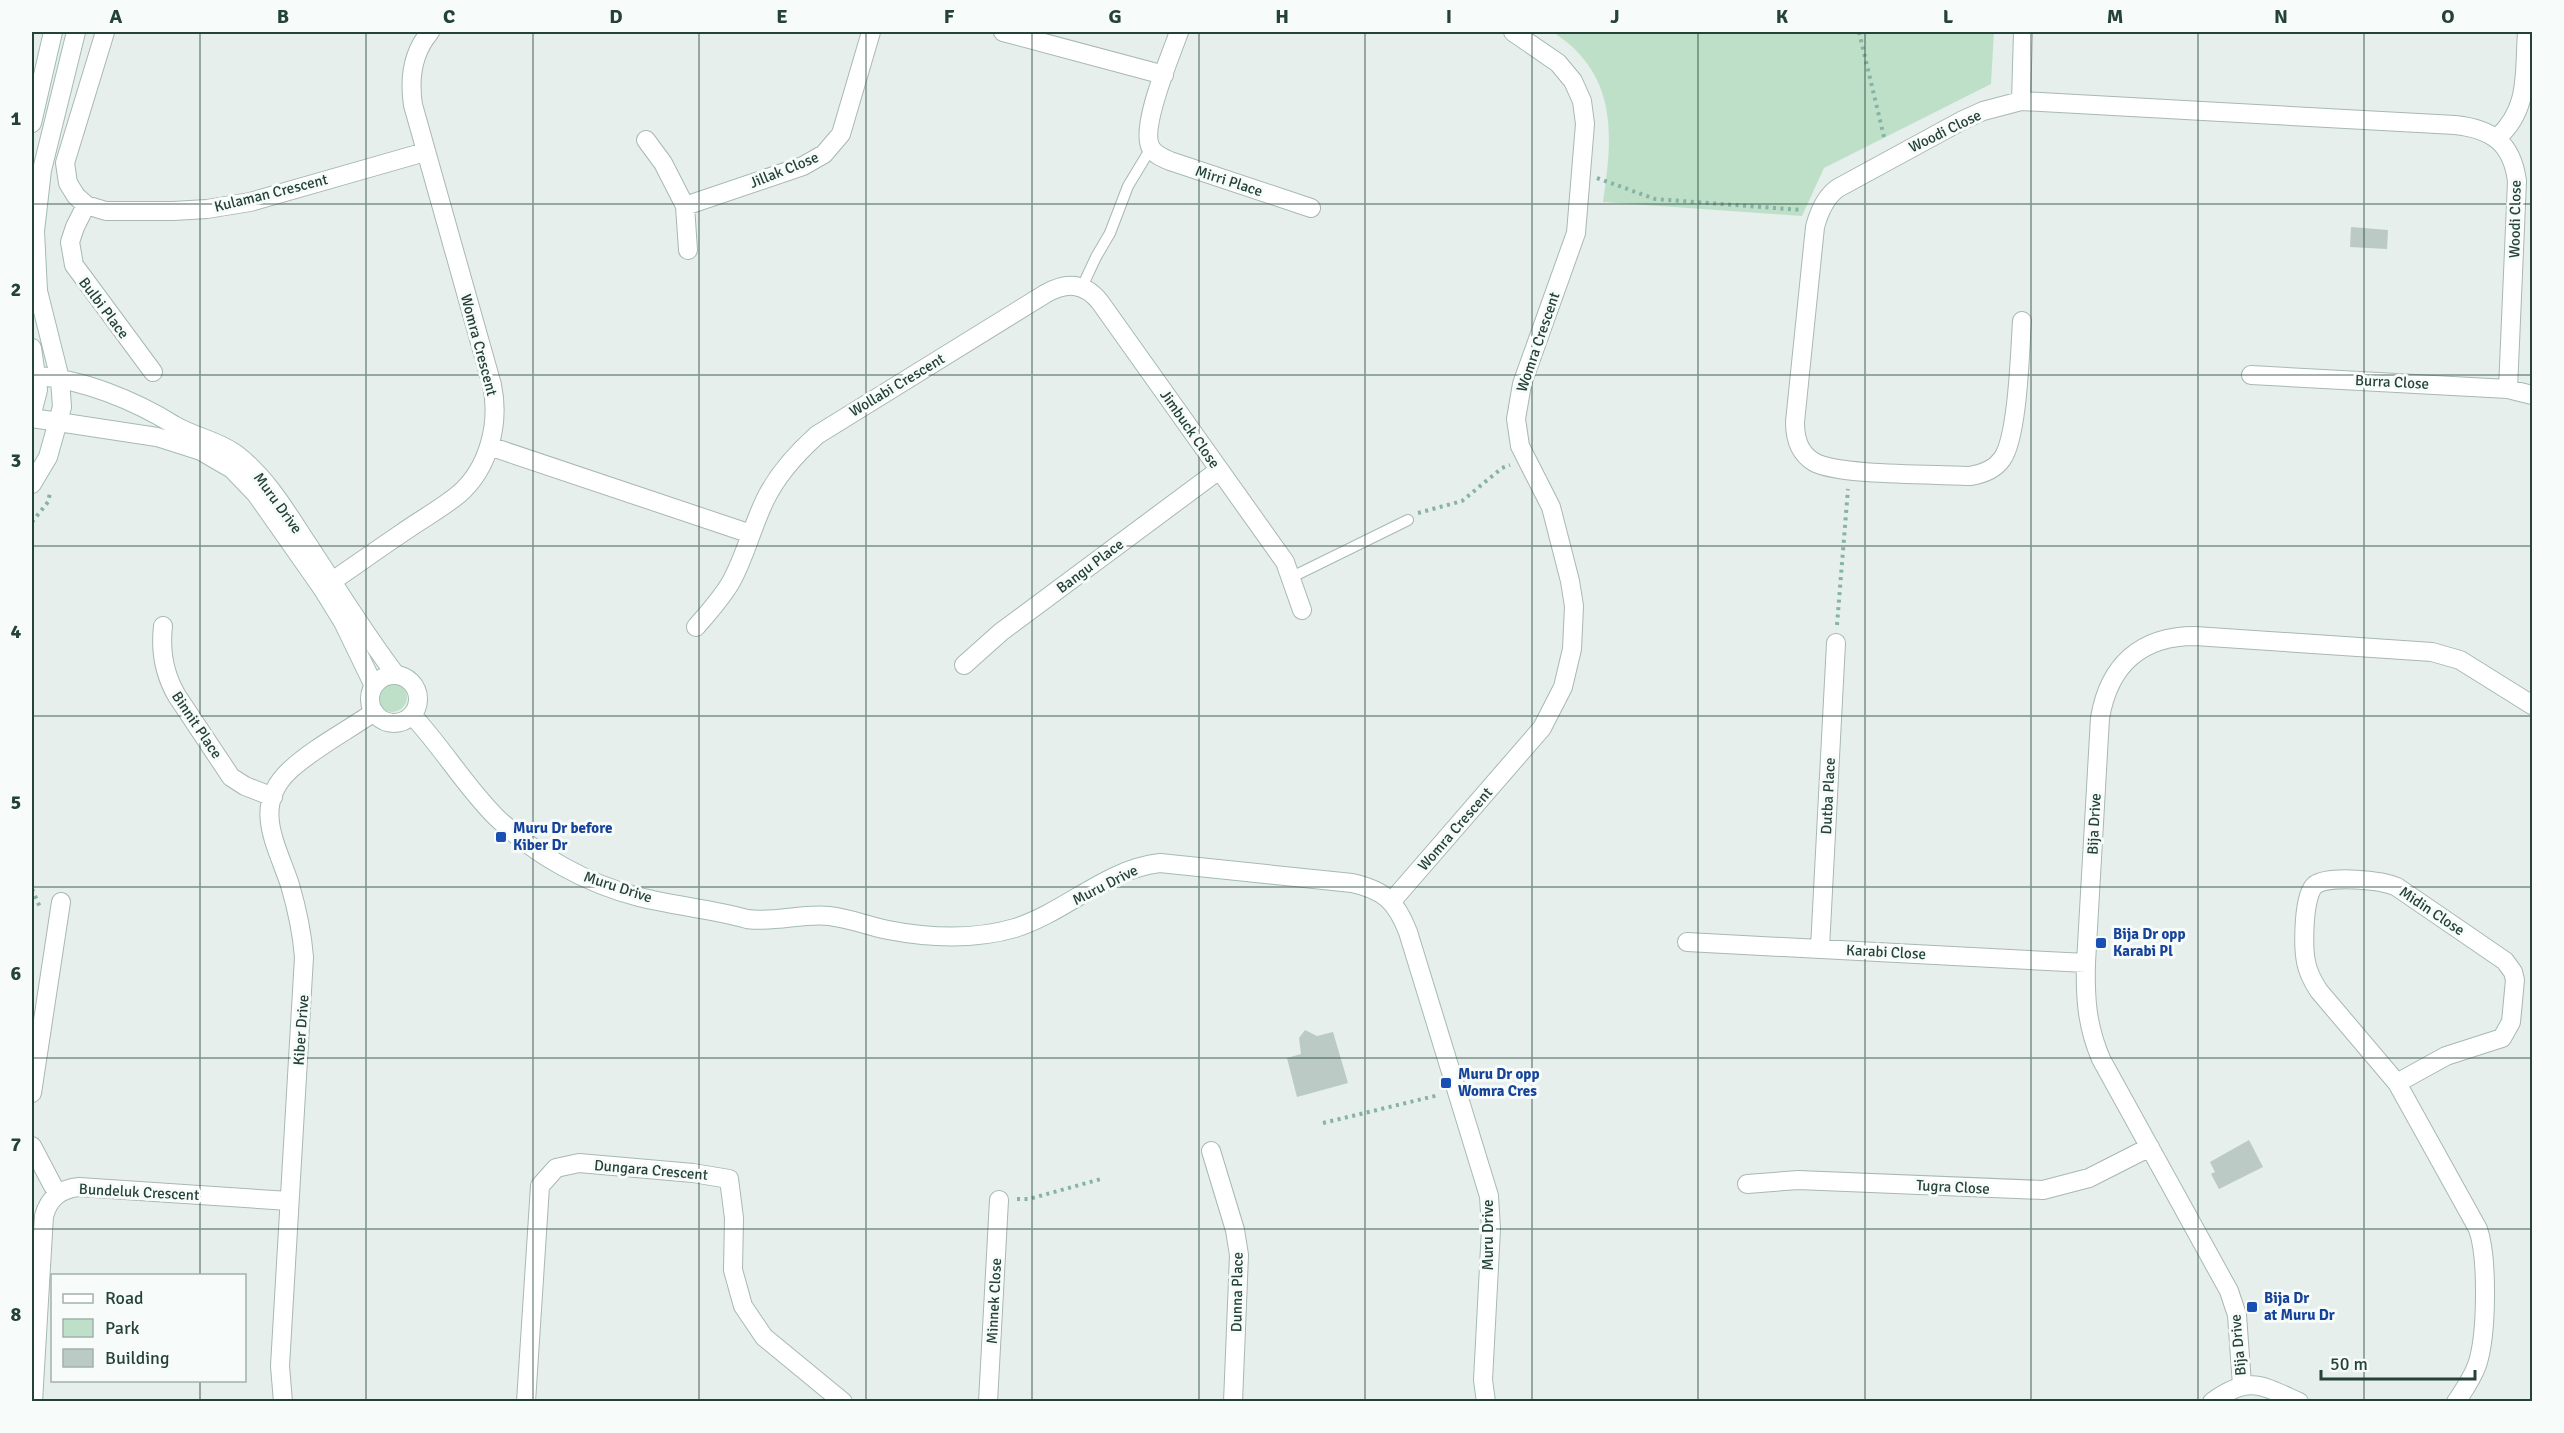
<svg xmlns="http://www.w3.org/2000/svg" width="2564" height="1433" font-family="Signika,sans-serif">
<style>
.green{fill:#bfe0c8}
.building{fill:#bbcac4}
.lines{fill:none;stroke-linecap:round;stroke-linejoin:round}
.lane-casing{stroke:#a8b8b2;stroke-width:12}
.street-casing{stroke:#a8b8b2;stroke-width:20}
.secondary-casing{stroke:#a4bbb3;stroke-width:20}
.path{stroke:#86b3a5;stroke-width:4;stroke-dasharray:3 4.5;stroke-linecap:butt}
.lane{stroke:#fff;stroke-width:10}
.street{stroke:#fff;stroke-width:18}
.secondary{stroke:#fff;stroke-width:18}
.grid{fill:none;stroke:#24423a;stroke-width:1.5;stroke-opacity:0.55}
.transit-dot{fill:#1a4fb4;stroke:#f7fbf9;stroke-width:2}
.labels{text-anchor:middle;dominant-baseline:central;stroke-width:6;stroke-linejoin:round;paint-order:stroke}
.street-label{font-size:15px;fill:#24423a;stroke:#f7fbf9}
.transit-label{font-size:15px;font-weight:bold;fill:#164399;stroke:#f7fbf9;text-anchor:start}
.neatline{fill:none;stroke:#24423a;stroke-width:2}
.grid-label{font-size:20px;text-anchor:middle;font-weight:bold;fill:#24423a}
</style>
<rect width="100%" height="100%" fill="#e6efeb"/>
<path class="green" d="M1553 32H1994L1991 84 1824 168 1802 216 1603 202C1610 152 1618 98 1581 56 1574 47 1563 39 1553 32Z
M377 697a15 15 0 1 1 30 0a15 15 0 1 1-30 0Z"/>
<path class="building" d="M2351 227 2388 230 2387 249 2350 247Z
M1305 1030 1317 1036 1333 1032 1348 1083 1297 1097 1287 1058 1301 1054 1299 1038Z
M2249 1140 2263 1167 2219 1189 2211 1174 2215 1172 2210 1162Z"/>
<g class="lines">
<g class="lane-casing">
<path id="lane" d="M1082 287 1096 257 1110 233 1128 186 1151 148
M1292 577 1408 520"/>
</g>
<g class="street-casing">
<path id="street" d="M105 32 65 163 68 183 76 196 86 205 106 211H173L207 209 250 202 425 152
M1003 32 1164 75
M1179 32C1171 55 1139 128 1151 148 1155 155 1163 158 1170 161L1311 208
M2021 101 2023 32
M2497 138C2530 109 2524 72 2527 32
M646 140 663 163 685 206 688 250
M86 205 75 227 70 242 74 265 153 372
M685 206 803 166 824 154 841 134 871 32
M2022 321C2020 350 2018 437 2002 459 1995 469 1983 474 1970 476 1938 474 1838 476 1814 462 1799 453 1795 439 1795 422L1815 227C1819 212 1825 197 1838 188L1963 120 1983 111 2021 101 2455 125C2492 129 2512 143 2517 181L2508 389
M2251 375 2508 389 2532 395
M489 446 751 534
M322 588C349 570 375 551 402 533 420 520 441 509 459 494 489 468 500 423 492 385L413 105C409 78 412 53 430 32
M163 626C160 652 164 674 177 696L231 777 245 786 273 797
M696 627C709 612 721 599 731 582 745 557 752 527 765 500 777 475 796 454 817 435L1045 294C1066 282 1084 282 1100 302L1285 562 1302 610
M964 665 1001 632 1219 470
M1392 901 1542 728 1563 687 1572 649 1574 606 1570 581 1551 507 1520 446 1516 419 1522 384 1576 233 1585 124 1582 101 1573 81 1558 63 1513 32
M1687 942 2086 963
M1820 948 1836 643
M2397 1083 2446 1056 2502 1038 2511 1022 2515 980 2513 972 2505 961 2397 887C2382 880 2329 875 2315 885 2303 895 2303 946 2306 962 2308 973 2313 982 2319 991L2397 1083 2478 1229C2488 1258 2487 1336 2477 1365 2472 1379 2464 1390 2456 1402
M32 1093 61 902
M32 1146 53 1186 59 1193
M1211 1151 1235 1230 1239 1255 1233 1402
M1747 1184 1798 1180 2043 1190 2089 1178 2150 1147
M2242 1385 2237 1315 2229 1291 2101 1059C2087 1026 2085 999 2086 963L2100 718C2109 665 2141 636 2195 636L2432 652 2460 660 2532 705
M33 1402 44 1216C49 1198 60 1189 79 1187L289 1201
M283 1402 280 1366 304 957C302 932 297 909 290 885 277 845 251 806 290 770 315 747 347 731 374 712
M526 1402 540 1186 556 1168 579 1163 693 1173 729 1179 734 1218 733 1270 743 1306 764 1337 843 1402
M988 1402 999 1200"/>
</g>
<g class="secondary-casing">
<path id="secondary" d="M32 123 53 32
M32 348 38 390 32 413
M37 376C82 379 136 401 174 425 194 437 217 440 236 454 266 477 286 511 307 543 336 587 364 633 396 675
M32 418 157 437 201 451 232 469 256 494 322 588 343 622 374 686
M32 484 48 457 62 407 60 379 38 291 35 231 42 170 76 32
M370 699a24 24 0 1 1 48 0a24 24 0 1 1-48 0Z
M412 715C442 747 465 786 496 817 535 855 587 884 639 897 675 906 712 909 747 919 775 923 802 913 829 916 849 918 868 926 888 930 929 938 974 940 1015 928 1066 912 1106 869 1160 863L1352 883C1384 890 1396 901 1408 932L1489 1196 1491 1229 1483 1380 1486 1402
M2212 1402C2249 1375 2261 1385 2299 1402"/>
</g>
<path class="path" d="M1859 32 1885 141
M1597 178 1655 199 1801 210
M1418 513 1462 501 1502 468 1510 465
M32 522 48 502 50 493
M1837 625 1848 489
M32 889 40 907
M1323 1123 1439 1095
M1017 1199H1029L1101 1179"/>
<use href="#lane" class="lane"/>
<use href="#street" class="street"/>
<use href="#secondary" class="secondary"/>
</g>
<path class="grid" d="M200 32V1276M366 32V1402M533 32V1402M699 32V1402M866 32V1402M1032 32V1402M1199 32V1402M1365 32V1402M1532 32V1402M1698 32V1402M1865 32V1402M2031 32V1402M2198 32V1402M2364 32V1402M32 204H2532M32 375H2532M32 546H2532M32 716H2532M32 887H2532M32 1058H2532M32 1229H2532M200 1380V1402"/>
<g class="transit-dot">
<rect x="495" y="831" width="12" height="12" rx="3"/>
<rect x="2095" y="937" width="12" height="12" rx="3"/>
<rect x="1440" y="1077" width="12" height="12" rx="3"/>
<rect x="2246" y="1301" width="12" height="12" rx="3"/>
</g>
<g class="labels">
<g class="street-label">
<text transform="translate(1945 131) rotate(-26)">Woodi Close</text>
<text transform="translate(784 170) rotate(-22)">Jillak Close</text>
<text transform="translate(1229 181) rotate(18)">Mirri Place</text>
<text transform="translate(271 193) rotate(-14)">Kulaman Crescent</text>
<text transform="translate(2515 219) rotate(-89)">Woodi Close</text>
<text transform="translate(104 308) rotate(53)">Bulbi Place</text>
<text transform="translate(1538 342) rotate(-71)">Womra Crescent</text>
<text transform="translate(479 345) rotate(75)">Womra Crescent</text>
<text transform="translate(2392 382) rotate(3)">Burra Close</text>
<text transform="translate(897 385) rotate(-31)">Wollabi Crescent</text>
<text transform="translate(1190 429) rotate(55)">Jimbuck Close</text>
<text transform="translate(278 503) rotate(54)">Muru Drive</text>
<text transform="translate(1090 566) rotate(-37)">Bangu Place</text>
<text transform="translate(197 725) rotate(56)">Binnit Place</text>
<text transform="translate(1828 796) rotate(-87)">Dutba Place</text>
<text transform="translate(2094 824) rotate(-87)">Bija Drive</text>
<text transform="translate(1455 829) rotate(-49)">Womra Crescent</text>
<text transform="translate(1105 885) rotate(-27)">Muru Drive</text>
<text transform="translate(618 887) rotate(18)">Muru Drive</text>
<text transform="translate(2432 911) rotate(34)">Midin Close</text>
<text transform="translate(1886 952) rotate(3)">Karabi Close</text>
<text transform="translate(301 1030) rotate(-86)">Kiber Drive</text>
<text transform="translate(651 1170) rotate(5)">Dungara Crescent</text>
<text transform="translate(1953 1187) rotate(3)">Tugra Close</text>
<text transform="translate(139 1192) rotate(3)">Bundeluk Crescent</text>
<text transform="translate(1488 1235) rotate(-90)">Muru Drive</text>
<text transform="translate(1237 1292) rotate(-89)">Dunna Place</text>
<text transform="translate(994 1301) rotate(-87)">Minnek Close</text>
<text transform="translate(2238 1345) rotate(-95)">Bija Drive</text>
</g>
<g class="transit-label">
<text x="513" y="828">Muru Dr before<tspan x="513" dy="17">Kiber Dr</tspan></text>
<text x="2113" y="934">Bija Dr opp<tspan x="2113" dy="17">Karabi Pl</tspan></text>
<text x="1458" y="1074">Muru Dr opp<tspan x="1458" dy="17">Womra Cres</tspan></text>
<text x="2264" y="1298">Bija Dr<tspan x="2264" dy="17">at Muru Dr</tspan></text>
</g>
</g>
<rect width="2564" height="1433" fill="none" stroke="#f7fbf9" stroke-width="66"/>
<rect x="51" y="1274" width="195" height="108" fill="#f7fbf9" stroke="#a3b1ad" stroke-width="1.5"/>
<rect x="63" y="1294" width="30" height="9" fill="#ffffff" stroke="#a3b1ad" stroke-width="1.5"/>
<text x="105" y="1304" font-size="18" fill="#24423a">Road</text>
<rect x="63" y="1319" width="30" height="18" fill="#bfe0c8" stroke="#a3b1ad" stroke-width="1.5"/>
<text x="105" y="1334" font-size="18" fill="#24423a">Park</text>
<rect x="63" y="1349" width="30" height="18" fill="#bbcac4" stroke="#a3b1ad" stroke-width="1.5"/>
<text x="105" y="1364" font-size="18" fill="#24423a">Building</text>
<path d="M2321 1370v9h154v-9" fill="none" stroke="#24423a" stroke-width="3"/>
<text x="2330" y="1370" font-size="18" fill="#24423a" stroke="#f7fbf9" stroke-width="4.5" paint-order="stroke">50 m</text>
<rect x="33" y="33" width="2498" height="1367" class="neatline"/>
<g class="grid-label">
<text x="116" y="23">A</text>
<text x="283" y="23">B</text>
<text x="449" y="23">C</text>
<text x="616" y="23">D</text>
<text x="782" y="23">E</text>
<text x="949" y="23">F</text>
<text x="1115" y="23">G</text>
<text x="1282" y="23">H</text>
<text x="1449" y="23">I</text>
<text x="1615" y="23">J</text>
<text x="1782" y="23">K</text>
<text x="1948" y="23">L</text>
<text x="2115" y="23">M</text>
<text x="2281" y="23">N</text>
<text x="2448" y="23">O</text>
<text x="16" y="125">1</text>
<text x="16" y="296">2</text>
<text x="16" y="467">3</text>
<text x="16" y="638">4</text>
<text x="16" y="809">5</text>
<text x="16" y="980">6</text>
<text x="16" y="1151">7</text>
<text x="16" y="1321">8</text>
</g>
</svg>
